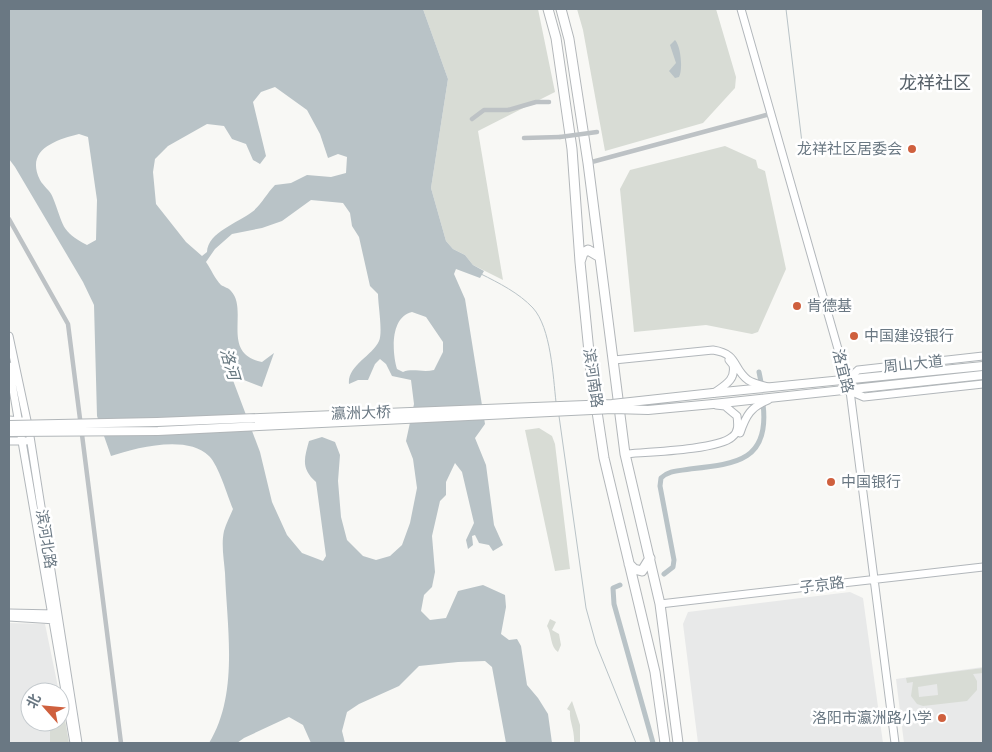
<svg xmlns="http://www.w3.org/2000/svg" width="992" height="752" font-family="'DejaVu Sans','Noto Sans SC',sans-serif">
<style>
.built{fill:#e8e9e9}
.green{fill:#d8dcd5;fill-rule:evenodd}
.water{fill:#b9c3c7;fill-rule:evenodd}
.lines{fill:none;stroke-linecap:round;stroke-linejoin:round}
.stream{stroke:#b9c3c7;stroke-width:1}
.canal{stroke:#b9c3c7;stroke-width:5}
.secondary-casing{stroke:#b2b7bb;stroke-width:9}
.primary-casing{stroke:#b1b6b9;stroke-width:10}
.highway-casing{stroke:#b3b7ba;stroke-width:11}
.street{stroke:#bdc2c5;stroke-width:4.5}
.secondary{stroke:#fff;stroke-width:7}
.primary{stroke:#fff;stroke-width:8}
.highway{stroke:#fff;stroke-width:9}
.primary-bridge-casing{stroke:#b1b6b9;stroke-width:10;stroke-linecap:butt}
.street-bridge{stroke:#bdc2c5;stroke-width:4.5}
.primary-bridge{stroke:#fff;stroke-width:8}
.poi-dot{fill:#cf603e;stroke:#fff;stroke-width:2}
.labels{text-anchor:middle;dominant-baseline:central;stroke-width:5;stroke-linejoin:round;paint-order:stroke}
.poi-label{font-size:15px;fill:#6a7883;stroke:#fff;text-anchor:start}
.street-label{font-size:15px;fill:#6a7883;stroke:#fff}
.water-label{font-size:16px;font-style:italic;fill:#66777f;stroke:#fff}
.quarter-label{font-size:18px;fill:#576169;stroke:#fff}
</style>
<rect width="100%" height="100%" fill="#f8f8f5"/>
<path class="built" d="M850 592 863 598 883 743H698L683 624 688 612Z
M9 623 45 624 59 692H30V722H60V697L69 743H9Z
M983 667V743H904L896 679Z"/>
<path class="green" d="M423 9H538L555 92 478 131 503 280 473 265 465 255 453 249 446 241 431 188 448 79Z
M577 9H716L736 77 735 88 703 123 605 151 583 30Z
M725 146 756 160 758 168 765 171 786 269 758 332 752 334 706 325 634 332 620 189 630 170Z
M539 428 552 436 555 444 570 569 555 571 525 430Z
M550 619 556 622 552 630 559 634 561 645 558 652C550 647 552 634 547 626Z
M983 668V673L973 674 977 681V690L967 701 923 706 917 704 911 696 913 682 907 683 906 678ZM937 684 938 695 919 697 918 687Z
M572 701 580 725V743H574C575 730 569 721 570 711L567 709Z
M60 720H65L69 743H50V722H60Z"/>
<path class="water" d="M9 9H423L448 79 431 188 446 241 453 249 465 255 473 265 484 271 480 278 456 269 454 274 465 299 485 424 475 438 486 465 494 525 503 545 493 551 489 545 479 543 475 535 472 536 473 545 468 549 466 540 474 523 462 472 455 463 446 482V495L440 501 432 536 435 572 432 587 424 595 421 611 430 620 446 618 458 591 483 585 505 595 506 607 501 634 509 640 517 639 521 646 527 685 538 698 548 714 552 743H506L492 667 485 661 458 662 419 666 399 686 359 704 347 712 342 731 345 743H311L303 725 289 717 244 738 237 743H209C239 694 227 628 225 573 224 560 221 544 224 531 226 524 230 516 233 509 227 495 219 466 209 456 187 434 135 448 111 456L97 416 94 305 83 282 15 167 9 159ZM275 87 307 110 320 134 328 158 338 154 347 157 346 173 331 177 307 175 291 183 275 185C267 193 261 205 252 212 238 223 208 232 207 252L202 256 186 242 156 204 153 172 155 159 168 146 207 124 224 126 232 139 246 144 253 160 260 164 266 156 253 102 261 92ZM79 134 88 137 97 200 96 240 87 245C60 231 64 225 53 198 51 191 43 186 40 180 25 150 55 140 79 134ZM311 200 343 203 350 213 352 226 359 237 370 286 378 294C378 305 383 332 379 341 372 356 347 366 349 384L358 380H368L375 364 380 359 386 364 392 376 411 380 414 404 406 441 413 459 417 488 410 523 402 545 390 556 376 560 363 556 347 540 341 517 338 481 340 455 335 442 322 437 309 441C304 459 301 469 316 482L326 556 323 561 302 553 287 535 272 502 260 452 231 375 262 387 274 353 262 362C220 354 249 310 231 291 229 288 224 287 221 285 215 279 211 269 206 262L215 249 232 234 262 228 282 221ZM412 312 426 317 443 342V352L434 370C423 373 413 368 403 372L397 369C392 352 390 317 412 312Z
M675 40C681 46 683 70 679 77L675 78 669 71 676 63 670 45Z"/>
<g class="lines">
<path class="stream" d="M786 9 803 151
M481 274C499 283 519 293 533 308 551 328 553 376 556 402
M559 416 586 608 596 644 636 743"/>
<path class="canal" d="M759 372 761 382
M664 574 673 567 674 560 660 486 661 478C669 470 680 471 690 469 736 464 770 461 763 404
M620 585 613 588 614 604 653 743"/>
<g class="secondary-casing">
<path id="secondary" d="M741 9 850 391 895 743
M9 336 29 430 78 743
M614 360 713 350C739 354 732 368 748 380 754 384 762 385 768 387
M9 366 74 743
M847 380 858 370 983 356
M850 391 864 397 983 384
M714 393C725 385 736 380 733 365L729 360
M9 420 22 421
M740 433C746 415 751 407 768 400
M9 441H26
M625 454C647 452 717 450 732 437 739 432 738 424 737 416L725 406 716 405
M660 604 983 567
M9 613 55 614
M9 617 56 620"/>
</g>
<g class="primary-casing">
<path id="primary" d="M713 393 983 366
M713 404 983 375"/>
</g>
<g class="highway-casing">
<path id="highway" d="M548 9 556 38 572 149 580 262 591 372 604 458 655 672 665 743
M561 9 569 39 588 163 625 454 660 604 678 743
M580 262 583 253 588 250 600 257
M629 564 634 569 642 571 650 558"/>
</g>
<path class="street" d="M472 119 484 110H508L536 102H549
M524 138 560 137
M588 163 770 114
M9 219 68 324 121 743"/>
<use href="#secondary" class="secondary"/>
<use href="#primary" class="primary"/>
<use href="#highway" class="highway"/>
<g class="primary-bridge-casing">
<path id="primary-bridge" d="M9 425 157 422 612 404 713 393
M9 432 158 431 613 409 648 410 713 404"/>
</g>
<path class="street-bridge" d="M560 137 597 132"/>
<use href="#primary-bridge" class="primary-bridge"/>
</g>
<g class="poi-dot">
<circle cx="912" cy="149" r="5"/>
<circle cx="797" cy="306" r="5"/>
<circle cx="854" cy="336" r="5"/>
<circle cx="831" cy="482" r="5"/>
<circle cx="942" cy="718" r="5"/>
</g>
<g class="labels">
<g class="poi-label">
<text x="902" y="149" text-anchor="end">龙祥社区居委会</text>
<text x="807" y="306">肯德基</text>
<text x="864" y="336">中国建设银行</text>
<text x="841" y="482">中国银行</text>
<text x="932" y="718" text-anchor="end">洛阳市瀛洲路小学</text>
</g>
<g class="street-label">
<text transform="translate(913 364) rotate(-6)">周山大道</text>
<text transform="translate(843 371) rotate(76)">洛宜路</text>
<text transform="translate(593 378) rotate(82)">滨河南路</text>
<text transform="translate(361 413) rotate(-2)">瀛洲大桥</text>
<text transform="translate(46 539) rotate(81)">滨河北路</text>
<text transform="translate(822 585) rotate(-7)">子京路</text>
</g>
<g class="water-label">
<text transform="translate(230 364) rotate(74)">洛河</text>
</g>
<g class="quarter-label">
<text x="935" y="82">龙祥社区</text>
</g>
</g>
<rect width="992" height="752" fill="none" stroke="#6a7883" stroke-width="20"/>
<g transform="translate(45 707) rotate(297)"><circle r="24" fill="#ffffff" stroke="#c3c9cd"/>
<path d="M0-4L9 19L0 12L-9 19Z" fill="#cf603e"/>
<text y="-8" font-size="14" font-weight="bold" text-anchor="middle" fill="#6a7883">北</text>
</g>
</svg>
